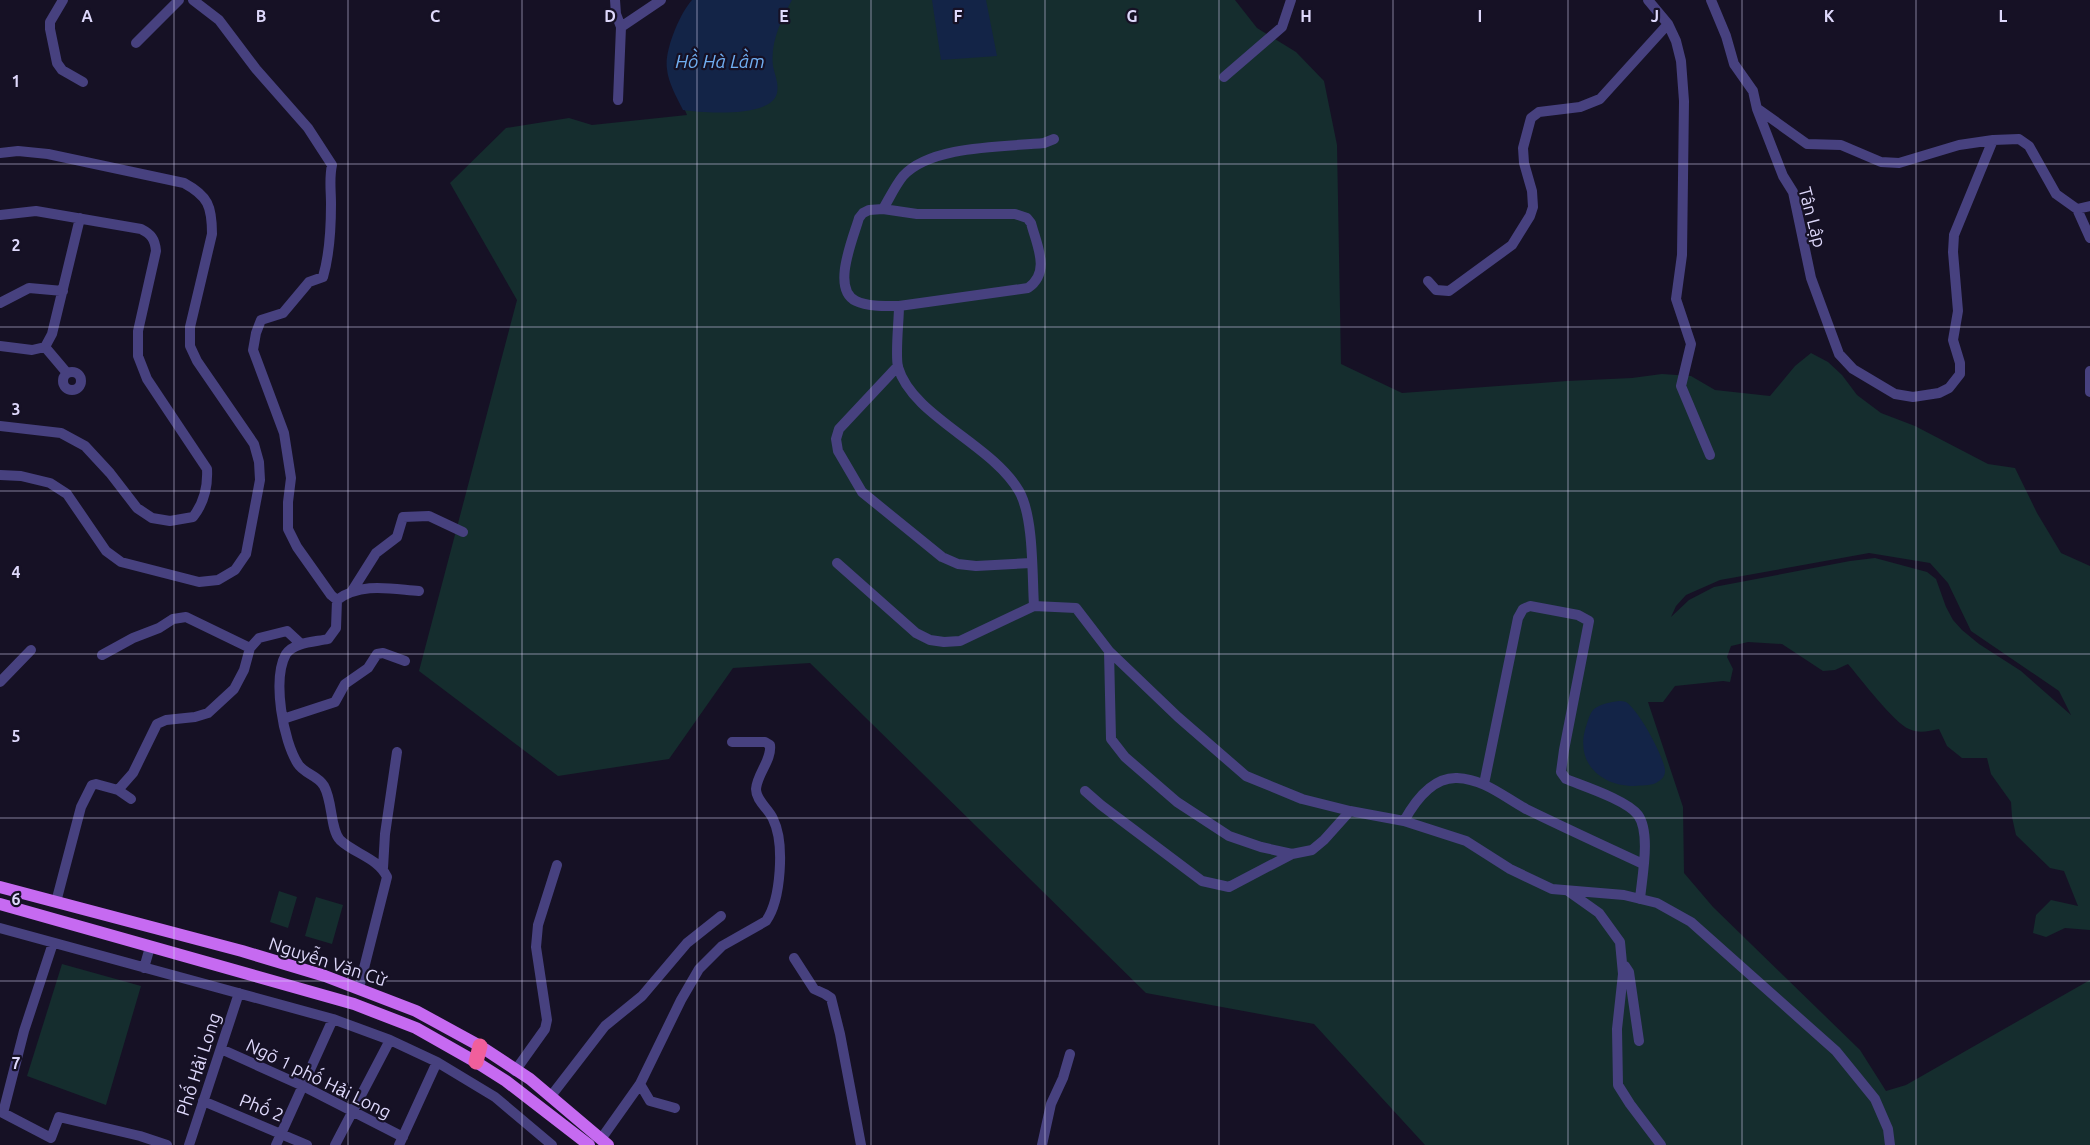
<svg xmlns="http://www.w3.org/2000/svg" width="2090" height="1145" font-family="Ubuntu,sans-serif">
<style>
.green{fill:#152d2e;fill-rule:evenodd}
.water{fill:#132447}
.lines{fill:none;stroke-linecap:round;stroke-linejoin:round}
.minor{stroke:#47417f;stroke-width:10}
.major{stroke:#c66af1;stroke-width:12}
.highway{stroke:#f05f9c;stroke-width:15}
.grid{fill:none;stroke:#ded8fb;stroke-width:1;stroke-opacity:0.55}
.labels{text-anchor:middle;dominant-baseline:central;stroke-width:4.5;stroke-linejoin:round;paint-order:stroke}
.street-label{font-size:18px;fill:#ded8fb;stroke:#161125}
.water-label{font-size:19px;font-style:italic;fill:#70aef1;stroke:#161125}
.grid-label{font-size:16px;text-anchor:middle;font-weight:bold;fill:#ded8fb;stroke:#161125;stroke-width:4.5;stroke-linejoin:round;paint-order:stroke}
</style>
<rect width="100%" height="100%" fill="#161125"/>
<path class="green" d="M694 0H1235L1257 28 1296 52 1324 81 1337 145 1341 364 1402 393 1567 381 1632 378 1662 374 1691 376 1715 390 1770 396 1795 366 1811 353 1828 362 1842 375 1857 395 1881 413 1915 426 1988 464 2015 468 2037 513 2061 553 2090 566V930L2065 928 2046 937 2033 933 2036 915 2051 900 2078 906 2064 871 2050 868 2016 835 2012 817 2011 802 1991 774 1987 758H1962L1947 746 1939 729C1929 731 1919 734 1909 729 1894 723 1860 678 1848 664L1835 670 1823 671 1782 644 1748 642 1731 646 1727 657 1733 669 1730 682 1723 681 1675 686 1663 702H1648L1683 807 1684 873 1713 907 1860 1050 1886 1091 1906 1085 2090 980V1145H1425L1314 1024 1146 993 810 663 733 668 669 759 558 776 419 671 517 300 450 183 506 128 569 118 592 125 687 115 670 75ZM1869 553 1930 563 1948 583 1971 631 2059 691 2071 715 2021 671 1979 644 1962 630 1953 620 1946 607 1936 579 1927 572 1875 558 1850 561 1714 587 1689 600 1671 617 1676 606 1686 595 1720 580Z
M279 891 297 897 288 928 270 922Z
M316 897 343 905 332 944 305 936Z
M62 964 141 986 106 1105 27 1076Z"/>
<path class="water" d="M692 0H792C781 20 770 43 773 66 775 76 779 83 777 93 772 118 702 113 683 110 677 98 668 82 667 69 664 51 680 13 692 0Z
M932 0H986L997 56 941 60Z
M1619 701C1621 701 1624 701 1626 702 1638 709 1665 758 1665 771 1665 777 1661 780 1656 783 1649 786 1642 785 1634 786 1602 786 1576 764 1585 730 1587 724 1589 714 1594 709 1601 704 1610 702 1619 701Z"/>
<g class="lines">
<path class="minor" d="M63 0 50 22V29L57 63 62 70 83 82
M193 0 219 20 256 69 308 128 332 165C329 178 331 190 331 204 331 229 330 253 323 277L309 282 283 313 261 320 256 333 253 350 284 433 291 478 288 502V529L297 547 331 595 337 600 336 628 328 639C315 642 294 642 286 654 272 679 283 741 298 764 304 774 318 775 324 786 333 802 330 829 340 840 355 854 378 858 387 877L359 988
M615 0 616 14 621 27 618 100
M1648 0 1668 24 1676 41 1681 61 1684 101 1682 255 1676 299 1691 344 1681 386 1710 455
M1711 0 1726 36 1734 64 1753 91 1757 109 1783 176 1793 192 1811 278 1839 354 1853 369 1895 394 1913 397 1939 393 1949 388 1960 374V363L1953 340 1958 311 1953 252 1954 235 1993 140
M621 27 661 0
M136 43 179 0
M1224 77 1282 27 1291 0
M1758 109 1807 144 1841 145 1881 162 1899 163 1959 145 1993 140 2019 139 2029 146 2056 194 2077 209 2090 238
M0 153 18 151 48 154 184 183C208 196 212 206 212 234L190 327V346L197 361 254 444 259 462 260 480 246 554 235 570 218 580 199 582 121 562 106 551 67 494 50 483 21 476 0 475
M883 209C889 199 895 186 903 176 931 145 1004 147 1044 143L1054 139
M2077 209 2090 206
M0 215 36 211 141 229C151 234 155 239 156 251L138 331V356L147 379 207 469C208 487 204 503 193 517L170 521 152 518 137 508 110 473 85 446 61 433 0 426
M1428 281 1436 290 1449 291 1512 245 1530 216 1533 207 1532 191 1524 163 1523 148 1531 118 1539 112 1580 107 1600 99 1668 24
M0 303 29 288 63 291
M899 306 1028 288C1051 272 1037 246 1031 223L1027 218 1015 214H917L883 209 869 210 863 213 859 218C853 239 831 289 856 301 869 307 886 306 899 306 899 321 895 354 898 367 912 416 992 444 1019 491 1034 517 1032 575 1034 606
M0 346 32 350 45 347 52 334 80 218
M45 347 67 373
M898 366 839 429 836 439 838 451 862 492 942 557 958 564 976 566 1031 563
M2090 371V392
M63 381a9 9 0 1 1 18 0a9 9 0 1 1-18 0Z
M837 563 916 633 930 640 944 642 960 641 1034 606 1076 608 1109 651 1178 717 1246 776 1302 799 1350 811 1404 821 1466 841 1510 869 1552 889 1624 895 1657 903 1691 922 1836 1051 1875 1099 1888 1129 1890 1145
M352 591 376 553 397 537 403 517 429 516 463 532
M337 600C361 582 391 589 419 591
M1109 651 1111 739 1125 757 1177 802 1229 836 1261 847 1292 854 1312 850 1324 840 1350 811
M102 655 133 638 159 628 173 619 186 617 250 648
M0 682 31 650
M283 719 335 702 345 684 368 668 377 654 383 653 405 661
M1484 784 1518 618 1523 609 1530 606 1578 615 1589 621 1564 750 1561 772 1566 779C1583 786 1627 800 1638 815 1651 833 1642 877 1640 899
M118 790 131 799
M1085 791 1101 805 1202 881 1229 887 1292 854
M1404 821C1415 801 1432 777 1457 778 1484 779 1504 797 1526 809 1565 828 1604 846 1643 864
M383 868 385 834 397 752
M1568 891 1599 913 1620 942 1623 974 1617 1029 1618 1085 1630 1104 1661 1145
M56 902 81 807 92 785 96 784 118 790 133 773 157 724 166 720 195 717 208 713 234 689 244 670 250 648 259 638 287 631 301 644
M0 928 333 1019 390 1040 437 1062 495 1097 552 1145
M53 943 24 1031 3 1113 51 1138 59 1117 140 1136 167 1145
M794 958 814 989 825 994 831 998 840 1034 861 1145
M1625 966 1629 972 1639 1041
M144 968 150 947
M221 1049 303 1086 403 1137
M515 1071 545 1029 547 1020 536 947 538 925 557 865
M640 1084 650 1101 675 1108
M551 1096 605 1026 642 996 687 943 721 916
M203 1101 307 1145
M601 1139 640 1084 681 1000 699 969 722 946 766 921C781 900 785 843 773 819 769 809 756 801 756 789 757 774 772 760 770 745L765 742H732
M189 1145 239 993
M276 1145 333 1019
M335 1145 390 1040
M399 1145 437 1062
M1042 1145 1051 1104 1063 1078 1070 1054"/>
<path class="major" d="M0 887 242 951 325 976 416 1011 480 1046 530 1079 608 1145
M0 904 354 1004 416 1028 476 1062 506 1081 589 1145"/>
<path class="highway" d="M476 1062 480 1046"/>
</g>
<path class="grid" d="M174 0V1145M348 0V1145M522 0V1145M697 0V1145M871 0V1145M1045 0V1145M1219 0V1145M1393 0V1145M1568 0V1145M1742 0V1145M1916 0V1145M0 164H2090M0 327H2090M0 491H2090M0 654H2090M0 818H2090M0 981H2090"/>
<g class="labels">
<g class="street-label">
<text transform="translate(1813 217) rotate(75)">Tân Lập</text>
<text transform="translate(328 961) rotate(18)">Nguyễn Văn Cừ</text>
<text transform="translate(198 1064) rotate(-72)">Phố Hải Long</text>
<text transform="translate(319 1078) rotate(26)">Ngõ 1 phố Hải Long</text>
<text transform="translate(262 1107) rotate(22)">Phố 2</text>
</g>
<g class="water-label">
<text x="720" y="61">Hồ Hà Lầm</text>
</g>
</g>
<g class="grid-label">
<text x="87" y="22">A</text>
<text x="261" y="22">B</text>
<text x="435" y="22">C</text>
<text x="610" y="22">D</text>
<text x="784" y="22">E</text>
<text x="958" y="22">F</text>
<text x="1132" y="22">G</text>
<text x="1306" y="22">H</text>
<text x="1480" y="22">I</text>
<text x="1655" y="22">J</text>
<text x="1829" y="22">K</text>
<text x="2003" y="22">L</text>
<text x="16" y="87">1</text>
<text x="16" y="251">2</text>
<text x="16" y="415">3</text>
<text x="16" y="578">4</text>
<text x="16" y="742">5</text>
<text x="16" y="905">6</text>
<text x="16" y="1069">7</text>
</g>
</svg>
